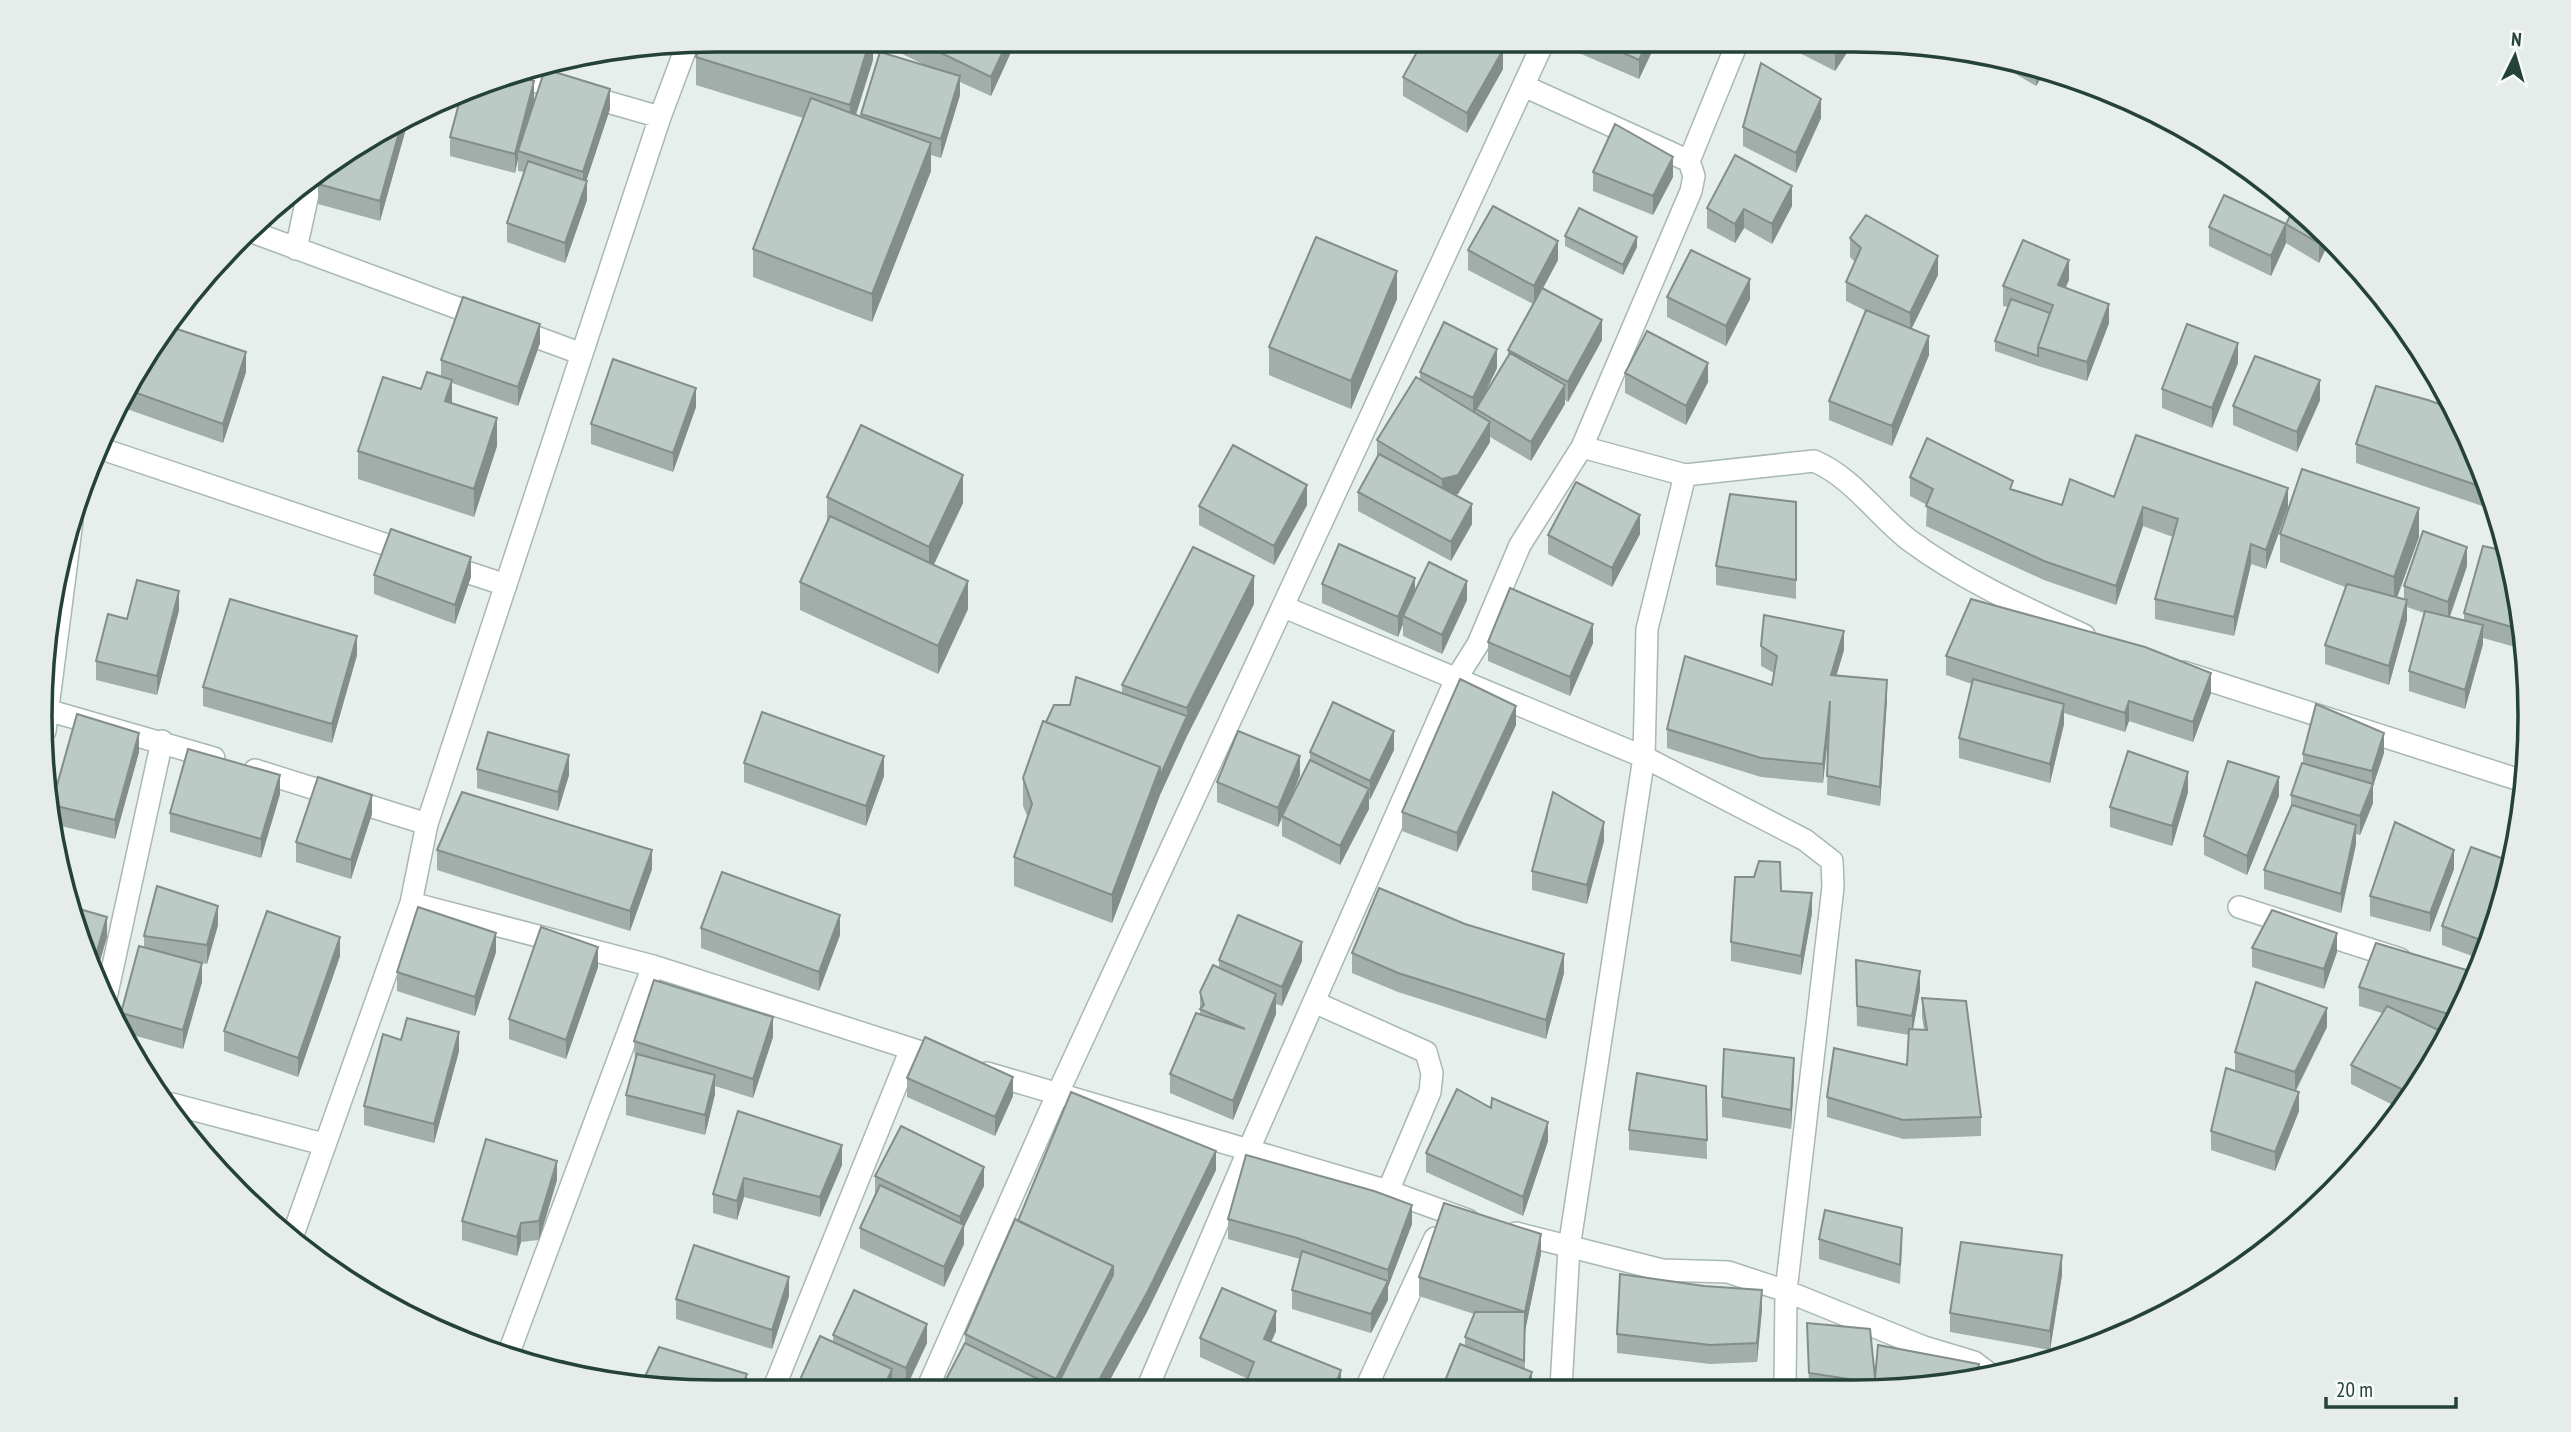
<svg xmlns="http://www.w3.org/2000/svg" width="2571" height="1432" font-family="'PT Sans Narrow',sans-serif">
<style>
.lines{fill:none;stroke-linecap:round;stroke-linejoin:round}
.minor-casing{stroke:#a8b8b2;stroke-width:24}
.minor{stroke:#fff;stroke-width:21}
.wall{fill:#a1aea9;fill-rule:evenodd}
.shaded-wall{fill:#838d89}
.building{fill:#bbcac4;stroke:#838d89;stroke-width:2}
.rim{fill:none;stroke:#24423a;stroke-width:3.5}
</style>
<rect width="100%" height="100%" fill="#e6efeb"/>
<g class="lines">
<g class="minor-casing">
<path id="minor" d="M510 74 660 117
M1524 86 1689 161 1694 176 1691 191 1582 447
M1689 161 1738 41
M255 233 582 354
M296 249 312 176
M105 450 411 553
M1685 475 1647 629 1644 757 1805 840 1832 861 1833 887 1786 1291 1785 1387
M445 565 506 585
M1284 607 1644 757 1569 1248 1561 1387
M2183 672 2526 782
M47 710 214 758
M45 731 72 521
M255 770 427 824
M411 903 653 966 946 1060
M2239 907 2400 959
M106 998 162 741
M1314 1002 1426 1052 1432 1073 1430 1092 1388 1191
M987 1073 1388 1191 1468 1220
M172 1104 323 1144
M294 1232 411 903 427 824 660 117 687 45
M1516 1233 1662 1270 1728 1272 1786 1291 1924 1347 1974 1362 1991 1375
M508 1355 653 966
M1366 1388 1435 1238
M927 1389 1057 1095 1544 41
M1147 1389 1249 1149 1456 679 1478 644 1520 545 1582 447 1685 475 1814 461C1852 477 1877 515 1909 540 1963 580 2023 607 2084 635
M773 1390 911 1049"/>
</g>
<use href="#minor" class="minor"/>
</g>
<path class="wall" d="M716 40H893L888 54 927 66 900 53V40L1012 41V50L991 96 960 82V95L941 158 931 155V171L872 322 753 277V249L803 118 696 85V57ZM873 50 880 53 861 114V117L856 115 873 60Z
M1572 41H1657L1639 79 1572 50Z
M1778 42H1854L1835 71Z
M1985 56 2030 63 2046 70 2036 86Z
M1503 69 1467 133 1403 96V77Z
M534 101 530 115 610 109 586 181 587 200 565 263 507 242V223L524 172 518 171V159L515 173 450 156V137Z
M1821 118 1796 173 1743 146V127Z
M407 125 380 221 318 204V184Z
M1593 172 1673 177 1653 215 1593 191Z
M1792 206 1772 244 1744 228 1735 243 1707 228V208Z
M2301 208 2330 240 2319 263 2286 243 2271 276 2209 246V227L2286 224Z
M1565 236 1637 247 1623 275 1565 246Z
M1850 238 1938 275 1911 329 1929 355 1892 446 1829 420V401L1866 311 1846 301V282L1855 262 1850 257Z
M1468 250 1558 260 1543 288 1602 340 1568 402 1565 400V404L1531 461 1490 437V442L1458 494 1455 495 1472 524 1451 561 1358 511V492L1377 457V440L1420 379V372L1497 368 1482 399 1508 355V350L1533 304 1468 270Z
M2069 280 2065 288 2109 323 2087 381 2038 366 1995 351V341L2008 307 2003 306V286Z
M1667 297 1750 299 1726 346 1667 317Z
M1397 299 1351 409 1269 375V347Z
M174 320 172 327 246 372 223 443 124 408 154 340Z
M540 343 518 406 452 383V403L497 446 474 517 358 479V451L421 389 441 376V360Z
M2238 363 2212 428 2162 408V389Z
M1625 373 1708 382 1686 425 1625 393Z
M2320 400 2297 452 2233 425V406Z
M696 407 673 472 591 444V424Z
M2461 417 2497 511 2356 463V444Z
M1910 477 2013 489 2062 505 2114 497 2288 507 2266 569 2251 564 2234 636 2155 619V599L2173 537 2143 526 2116 605 2044 580 1926 526 1927 505 1910 496Z
M827 497 963 503 933 565 968 609 938 674 800 610V582L827 524Z
M1796 502V599L1716 585V566Z
M1307 505 1274 565 1199 525V506Z
M1640 534 1612 587 1548 554V535Z
M2280 534 2419 537 2397 598 2404 599V586L2467 566 2450 617 2464 620V613L2510 552 2526 650 2483 638V644L2465 709 2409 691V671L2424 613 2407 607V620L2389 685 2325 664V645L2345 587 2280 562Z
M374 575 471 577 455 624 374 594Z
M1322 584 1415 592 1467 600 1442 654 1403 636V624L1398 637 1322 603Z
M1254 604 1187 736 1160 795 1112 923 1014 886V857L1028 818 1023 806V778L1046 722 1070 705 1122 693V685Z
M179 610 157 695 96 680V661L127 619Z
M1488 642 1593 643 1570 696 1488 661Z
M1761 646 1844 650 1836 675 1887 699 1880 806 1827 795 1828 732 1823 783 1761 777 1667 748V729L1772 685 1774 673 1761 666Z
M357 655 332 743 203 706V687Z
M1946 656 2211 693 2193 742 2129 721 2125 732 2064 713V724L2050 783 1959 758V738L1972 684 1946 675Z
M1516 725 1457 852 1402 831V812Z
M1394 750 1369 800V809L1340 865 1282 836V819L1278 827 1217 802V782L1300 775 1288 805 1310 761V752Z
M139 752 115 839 57 825 52 803Z
M2384 753 2373 786V803L2360 835 2356 834V844L2341 913 2264 889V870L2291 807V795L2303 763V754Z
M744 763 884 776 866 826 744 782Z
M477 769 569 775 558 811 477 788Z
M2188 792 2172 846 2110 827V807Z
M280 794 261 858 170 832V813Z
M2279 796 2247 875 2204 855V836Z
M372 814 351 879 296 862V842Z
M1604 841 1587 904 1532 890V871Z
M437 850 652 869 630 931 437 870Z
M2454 869 2430 932 2370 916V896Z
M1812 913 1801 975 1731 961V942Z
M1465 924 1564 973 1546 1039 1398 992 1352 973V953Z
M218 925 207 964 202 963V982L183 1049 129 1034 121 1021V1013L144 947V936Z
M2442 926 2495 934 2483 960 2442 945Z
M701 928 840 935 819 991 701 948Z
M2252 948 2337 952 2324 989 2252 967Z
M496 952 475 1016 397 991V972Z
M340 956 298 1077 224 1051V1031Z
M1219 960 1302 961 1282 1006 1276 1004V1014L1233 1120 1170 1093V1074L1200 1014V992L1219 968Z
M1856 960 1920 990 1913 1029 1924 1030 1922 1017V998L1981 1117V1136L1903 1139 1827 1117V1097L1907 1065 1909 1035 1857 1026Z
M598 967 566 1059 509 1039V1019Z
M2473 981 2449 1034 2440 1031V1054L2399 1108 2351 1084V1065L2382 1013 2359 1006V987Z
M2327 1027 2296 1091 2299 1111 2275 1171 2211 1150V1131L2235 1071V1052Z
M773 1037 753 1098 715 1086V1094L705 1135 626 1115V1095L635 1061 634 1041Z
M401 1040 459 1051 434 1143 364 1125V1106Z
M907 1078 1013 1096 995 1136 907 1097Z
M1794 1078 1791 1129 1722 1117V1097Z
M1706 1086 1707 1159 1629 1150V1130Z
M738 1111 842 1165 820 1217 744 1197 737 1220 713 1213V1194Z
M1548 1141 1523 1216 1426 1172V1153Z
M1216 1170 1148 1310 1105 1389H941L965 1343V1334L1018 1221Z
M875 1176 984 1186 964 1227V1244L944 1287 860 1248V1228L875 1195Z
M557 1180 539 1240 521 1242 517 1256 462 1240V1221Z
M1228 1219 1412 1224 1388 1287V1300L1371 1333 1292 1309V1290L1300 1259 1228 1239Z
M1819 1239 1902 1247 1900 1284 1819 1259Z
M1541 1254 1525 1331V1369L1532 1387 1465 1346V1337L1474 1314 1419 1296V1277Z
M2062 1275 2050 1350 1950 1332V1313Z
M789 1296 772 1349 676 1319V1299Z
M1762 1309 1757 1362 1710 1364 1617 1353V1334Z
M1807 1323 1875 1378H1979L1943 1386H1809Z
M1276 1331 1271 1342 1341 1388 1248 1379 1200 1357V1338Z
M833 1335 927 1343 906 1388 892 1382V1390H798V1384L833 1342Z"/>
<path class="shaded-wall" d="M870 40H873V60L850 133V105Z
M888 40H893L888 55Z
M1008 41H1012V50L991 96V77Z
M1648 41H1657L1639 79V60Z
M1842 42H1854L1835 71V52Z
M1503 50V69L1467 133V113Z
M2037 66 2046 70 2036 86Z
M960 76V95L941 158V139Z
M534 81V101L520 152 518 151V159L515 173V154Z
M610 89V109L583 191V172Z
M1821 99V118L1796 173V153Z
M407 125 380 221V201L400 129Z
M931 143V171L872 322V294Z
M1673 157V177L1653 215V196Z
M587 181V200L565 263V243Z
M1792 186V206L1772 244V224Z
M1744 209V228L1735 243V224Z
M2286 224V243L2271 276V256Z
M2324 233 2330 240 2319 263V243Z
M1637 237V247L1623 275V265Z
M1558 241V260L1534 305V286Z
M1938 256V275L1910 332V313Z
M2069 260V280L2058 305V285Z
M1397 271V299L1351 409V381Z
M1750 279V299L1726 346V326Z
M2109 304V323L2087 381V362Z
M1602 320V340L1568 402V382Z
M540 324V343L518 406V387Z
M1929 336V355L1892 446V426Z
M2238 343V363L2212 428V408Z
M1497 349V368L1477 410 1476 409 1473 417V398Z
M246 352V372L223 443V424Z
M1708 363V382L1686 425V406Z
M452 380V408L445 401Z
M2320 380V400L2297 452V432Z
M1565 385V404L1531 461V442Z
M696 388V407L673 472V453Z
M497 418V446L474 517V489Z
M1490 422V442L1458 494 1442 499V479Z
M963 475V503L929 575V547Z
M1307 485V505L1274 565V546Z
M2288 488V507L2266 569V550Z
M1472 504V524L1451 561V542Z
M2143 507V526L2116 605V586Z
M2419 508V537L2394 605V577Z
M1640 515V534L1612 587V568Z
M2251 544V564L2234 636V617Z
M2467 547V566L2448 621V602Z
M471 557V577L455 624V605Z
M1254 576V604L1187 736V708Z
M1415 578V598L1403 616V624L1398 637V617Z
M968 581V609L938 674V646Z
M1467 581V600L1442 654V635Z
M179 591V610L157 695V676Z
M2407 600V620L2389 685V666Z
M1593 624V643L1570 696V677Z
M2483 625V644L2465 709V690Z
M1844 631V650L1831 694V675Z
M357 636V655L332 743V724Z
M2211 673V693L2193 742V722Z
M1887 680V699L1880 806V787Z
M1830 701V721L1823 783V764Z
M2129 701V721L2125 732V713Z
M2064 704V724L2050 783V764Z
M1516 706V725L1457 852V833Z
M1187 716V736L1160 795 1112 923V895L1160 767Z
M1394 731V750L1370 800V781Z
M139 733V752L115 839V820Z
M2384 733V753L2373 786V803L2360 835V816L2372 787V771Z
M569 755V775L558 811V792Z
M884 756V776L866 826V806Z
M1300 756V775L1283 817 1282 816 1278 827V808Z
M2188 772V792L2172 846V826Z
M280 775V794L261 858V839Z
M2279 777V796L2247 875V856Z
M1369 789V809L1340 865V846Z
M372 795V814L351 879V860Z
M1604 822V841L1587 904V885Z
M2356 825V844L2341 913V894Z
M652 850V869L630 931V911Z
M2454 850V869L2430 932V913Z
M1812 893V913L1801 975V956Z
M218 906V925L207 964V945Z
M840 915V935L819 991V972Z
M107 917V937L95 979 91 972Z
M2498 919 2495 934 2489 947V943Z
M496 933V952L475 1016V997Z
M2337 933V952L2324 989V969Z
M340 937V956L298 1077V1058Z
M1302 942V961L1282 1006V987Z
M598 947V967L566 1059V1040Z
M1564 954V973L1546 1039V1020Z
M202 963V982L183 1049V1030Z
M1920 971V990L1912 1035V1016Z
M2473 972V981L2455 1021V1016Z
M1276 994V1014L1233 1120V1101Z
M2327 1008V1027L2295 1091V1072Z
M773 1017V1037L753 1098V1079Z
M459 1032V1051L434 1143V1124Z
M1794 1058V1078L1791 1129V1110Z
M715 1075V1094L705 1135V1115Z
M1013 1077V1096L995 1136V1117Z
M2299 1092V1111L2275 1171V1152Z
M1548 1122V1141L1523 1216V1197Z
M842 1145V1165L820 1217V1197Z
M1216 1151V1170L1148 1310 1105 1389H1094Z
M557 1161V1180L539 1240V1221Z
M984 1167V1186L964 1227V1244L944 1287V1267L960 1235V1217Z
M744 1178V1197L737 1220V1201Z
M1412 1205V1224L1388 1287V1300L1371 1333V1314L1388 1283V1270Z
M521 1223V1242L517 1256V1237Z
M1541 1234V1254L1525 1331 1524 1381 1525 1312Z
M2062 1255V1275L2050 1350V1331Z
M1113 1266V1294L1056 1389V1379Z
M789 1277V1296L772 1349V1330Z
M1762 1290V1309L1757 1362V1343Z
M1276 1311V1331L1264 1359V1339Z
M927 1324V1343L906 1388V1368Z
M892 1369V1390H883Z
M1341 1370V1388H1334Z
M1532 1372V1387H1526Z
M747 1374V1390H741Z"/>
<path class="building" d="M716 40H870L850 105 696 57 700 43Z
M914 40 1008 41 991 77Z
M1423 41H1488L1503 50 1467 113 1403 77Z
M1597 41H1648L1639 60Z
M1815 42H1842L1835 52Z
M880 52 960 76 941 139 861 114Z
M1761 63 1821 99 1796 153 1743 127Z
M545 69 610 89 583 172 518 151Z
M512 74V75L534 81 515 154 450 137 461 96 499 76Z
M811 98 931 143 872 294 753 249Z
M1615 124 1673 157 1653 196 1593 172Z
M400 129 380 201 318 184 322 171Z
M1735 155 1792 186 1772 224 1744 209 1735 224 1707 208Z
M528 161 587 181 565 243 507 223Z
M2224 195 2286 224 2271 256 2209 227Z
M2296 204 2301 208 2324 233 2319 243 2286 224Z
M1493 206 1558 241 1534 286 1468 250Z
M1579 208 1637 237 1623 265 1565 236Z
M1866 215 1938 256 1910 313 1846 282 1861 248 1850 238Z
M1316 237 1397 271 1351 381 1269 347Z
M2023 240 2069 260 2058 285 2109 304 2087 362 2038 347 2053 305 2003 286Z
M1691 250 1750 279 1726 326 1667 297Z
M1542 288 1602 320 1568 382 1508 350Z
M463 297 540 324 518 387 441 360Z
M2011 299 2050 313 2038 347V356L1995 341Z
M1866 310 1929 336 1892 426 1829 401Z
M1444 322 1497 349 1473 398 1420 372Z
M2187 324 2238 343 2212 408 2162 389Z
M168 326 246 352 223 424 131 391 154 340Z
M1647 331 1708 363 1686 406 1625 373Z
M1510 353 1565 385 1531 442 1476 409Z
M2255 356 2320 380 2297 432 2233 406Z
M613 359 696 388 673 453 591 424Z
M427 372 452 380 445 401 497 418 474 489 358 451 383 377 421 389Z
M1416 377 1490 422 1458 475 1442 479 1377 440Z
M2376 386 2428 400 2456 410 2461 417 2488 489 2356 444Z
M861 425 963 475 929 547 827 497Z
M2136 435 2288 488 2266 550 2251 544 2234 617 2155 599 2178 519 2143 507 2116 586 2044 561 1926 506 1933 489 1910 477 1927 438 2013 481 2010 489 2062 505 2070 479 2114 497Z
M1233 445 1307 485 1274 546 1199 506Z
M1379 454 1472 504 1451 542 1358 492Z
M2302 469 2419 508 2394 577 2280 534Z
M1576 482 1640 515 1612 568 1548 535Z
M1730 494 1796 502V580L1716 566Z
M830 516 968 581 938 646 800 582Z
M391 529 471 557 455 605 374 575Z
M2423 531 2467 547 2448 602 2404 586Z
M1339 544 1415 578 1398 617 1322 584Z
M2483 546 2510 552 2522 630 2464 613Z
M1193 547 1254 576 1187 708 1122 685Z
M1429 562 1467 581 1442 635 1403 616Z
M137 580 179 591 157 676 96 661 108 614 127 619Z
M2347 584 2407 600 2389 666 2325 645Z
M1510 588 1593 624 1570 677 1488 642Z
M230 599 357 636 332 724 203 687Z
M1971 599 2145 647 2211 673 2193 722 2129 701 2125 713 1946 656Z
M2425 611 2483 625 2465 690 2409 671Z
M1764 615 1844 631 1831 675 1887 680 1880 787 1827 776 1830 701 1823 764 1761 758 1667 729 1685 656 1772 685 1777 656 1761 646Z
M1076 677 1187 716 1160 776V767L1046 722 1054 705H1070Z
M1460 679 1516 706 1457 833 1402 812Z
M1973 679 2064 704 2050 764 1959 738Z
M1333 702 1394 731 1370 781 1310 752Z
M2316 704 2384 733 2372 771 2303 754Z
M762 712 884 756 866 806 744 763Z
M77 714 139 733 115 820 52 805V803Z
M1043 721 1160 767 1112 895 1014 857 1032 804 1023 778Z
M1238 731 1300 756 1278 808 1217 782Z
M488 732 569 755 558 792 477 769Z
M188 749 280 775 261 839 170 813Z
M2128 751 2188 772 2172 826 2110 807Z
M1310 760 1369 789 1340 846 1282 816Z
M2228 761 2279 777 2247 856 2204 836Z
M2302 763 2373 784 2360 816 2291 795Z
M318 777 372 795 351 860 296 842Z
M462 792 652 850 630 911 437 850Z
M1553 792 1604 822 1587 885 1532 871Z
M2292 805 2356 825 2341 894 2264 870Z
M2395 822 2454 850 2430 913 2370 896Z
M2471 847 2512 862 2498 919 2489 943 2442 926Z
M1759 861 1780 862 1781 891 1812 893 1801 956 1731 942 1735 877H1754Z
M722 872 840 915 819 972 701 928Z
M157 886 218 906 207 945 144 936Z
M1379 888 1465 924 1564 954 1546 1020 1398 973 1352 953Z
M418 907 496 933 475 997 397 972Z
M76 908 107 917 91 972Z
M2272 910 2337 933 2324 969 2252 948Z
M267 911 340 937 298 1058 224 1031Z
M1238 915 1302 942 1282 987 1219 960Z
M541 927 598 947 566 1040 509 1019Z
M2376 943 2473 972 2455 1016 2359 987Z
M139 946 202 963 183 1030 121 1013Z
M1856 960 1920 971 1912 1016 1857 1006Z
M1213 965 1276 994 1233 1101 1170 1074 1196 1013 1245 1029 1200 1009 1204 1005 1200 992Z
M654 980 773 1017 753 1079 634 1041Z
M2256 982 2327 1008 2295 1072 2235 1052Z
M1922 998 1966 1001 1981 1117 1903 1120 1827 1097 1834 1048 1907 1065 1909 1029 1927 1030Z
M2387 1006 2449 1035 2440 1054 2410 1093 2351 1065Z
M407 1018 459 1032 434 1124 364 1106 383 1034 401 1040Z
M925 1037 1013 1077 995 1117 907 1078Z
M1724 1049 1794 1058 1791 1110 1722 1097Z
M637 1054 715 1075 705 1115 626 1095Z
M2226 1068 2299 1092 2275 1152 2211 1131Z
M1637 1073 1706 1086 1707 1140 1629 1130Z
M1457 1089 1491 1108 1492 1098 1548 1122 1523 1197 1426 1153Z
M1071 1092 1216 1151 1148 1291 1094 1389H941L965 1343 1056 1388 1113 1275V1266L1018 1221Z
M738 1111 842 1145 820 1197 744 1178 737 1201 713 1194Z
M901 1126 984 1167 960 1217 875 1176Z
M486 1139 557 1161 539 1221 521 1223 517 1237 462 1221Z
M1246 1155 1374 1191 1412 1205 1388 1270 1297 1238 1228 1219Z
M880 1185 964 1225 944 1267 860 1228Z
M1444 1203 1541 1234 1525 1312 1419 1277Z
M1825 1210 1902 1228 1900 1265 1819 1239Z
M1015 1219 1113 1266 1056 1379 965 1334Z
M1961 1242 2062 1255 2050 1331 1950 1313Z
M694 1245 789 1277 772 1330 676 1299Z
M1302 1251 1388 1281 1371 1314 1292 1290Z
M1620 1274 1704 1286 1762 1290 1757 1343 1710 1345 1617 1334Z
M1222 1288 1276 1311 1264 1339 1341 1370 1334 1388H1244L1254 1362 1200 1338Z
M854 1290 927 1324 906 1368 833 1335Z
M1475 1312H1525L1524 1361 1465 1337Z
M1807 1323 1870 1329 1875 1378 1878 1345 1979 1364 1977 1378 1943 1386H1876V1383L1809 1373Z
M820 1336 892 1369 883 1390H811L798 1384Z
M1460 1344 1532 1372 1526 1387 1442 1388Z
M659 1347 747 1374 741 1390H672L641 1385Z
M562 1361 613 1377 612 1380 559 1372Z
M1371 1380 1390 1388H1367Z
M1611 1384 1634 1387H1610Z"/>
<path d="M0 0H2571V1432H0ZM716 52H1854A664 664 0 0 1 2518 716V716A664 664 0 0 1 1854 1380H716A664 664 0 0 1 52 716V716A664 664 0 0 1 716 52Z" fill="#e6ecea" fill-rule="evenodd"/>
<path class="rim" d="M716 52H1854A664 664 0 0 1 2518 716V716A664 664 0 0 1 1854 1380H716A664 664 0 0 1 52 716V716A664 664 0 0 1 716 52Z"/>
<g transform="translate(2515 56) rotate(5)" stroke="#f7fbf9" stroke-width="5" paint-order="stroke">
<path d="M0-5L12 26L0 18L-12 26Z" fill="#24423a"/>
<text y="-10" font-size="19" font-weight="bold" text-anchor="middle" fill="#24423a">N</text>
</g>
<path d="M2326 1397v10h130v-10" fill="none" stroke="#24423a" stroke-width="3.5"/>
<text x="2336" y="1397" font-size="21" fill="#24423a" stroke="#f7fbf9" stroke-width="5" paint-order="stroke">20 m</text>
</svg>
